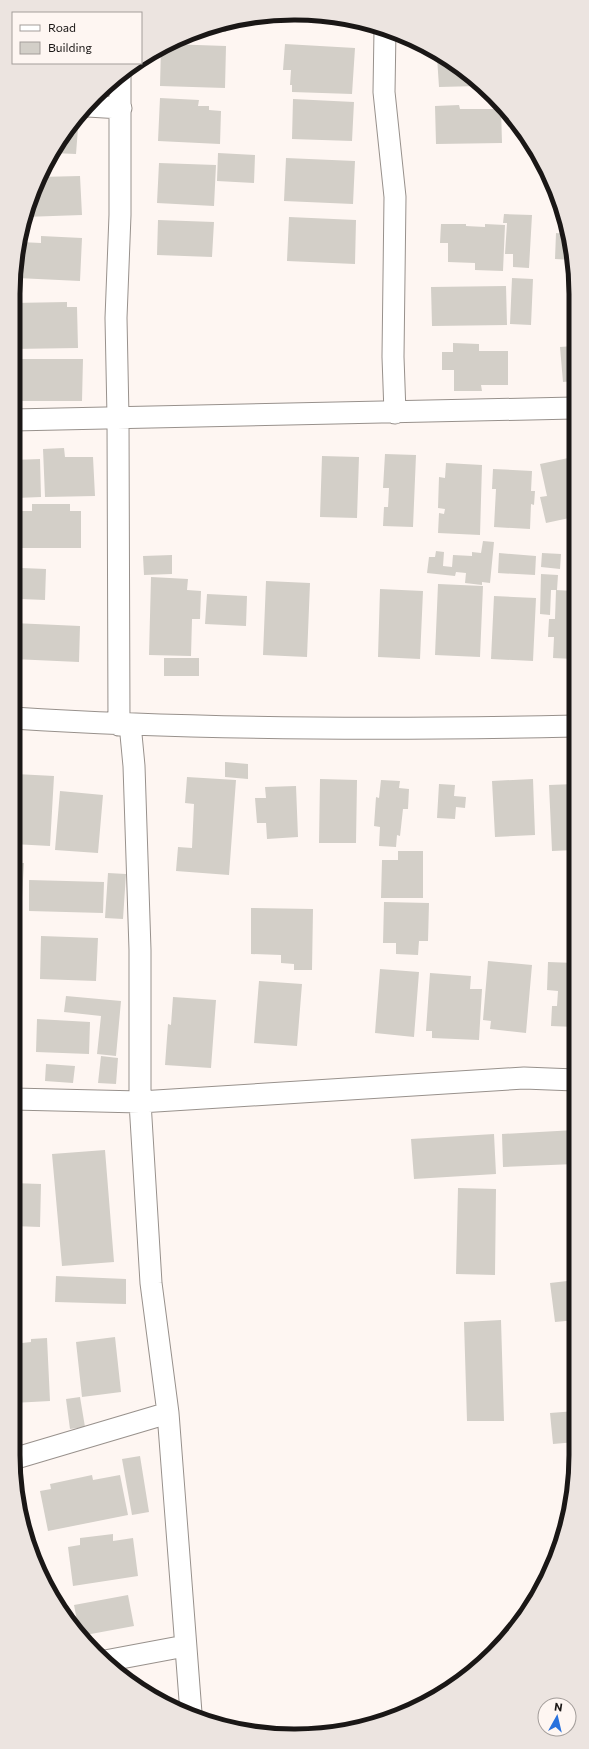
<svg xmlns="http://www.w3.org/2000/svg" width="589" height="1749" font-family="Commissioner,sans-serif">
<style>
.building{fill:#d3cfc8}
.lines{fill:none;stroke-linecap:round;stroke-linejoin:round}
.street-casing{stroke:#98918c;stroke-width:23}
.street{stroke:#fff;stroke-width:21}
.rim{fill:none;stroke:#1a1716;stroke-width:5}
</style>
<rect width="100%" height="100%" fill="#fef6f2"/>
<path class="building" d="M286 14H313L351 20V24L286 21Z
M227 23 226 32H196L204 28Z
M168 44 226 46 225 88 160 86 161 47Z
M285 44 355 48 352 94 292 92V85H290L291 70H283Z
M437 57H443L478 86 439 87Z
M160 98 199 100 198 106H209V110L221 111 220 144 158 141Z
M293 99 354 102 352 141 292 139Z
M459 105 460 109H501L502 143 436 144 435 106Z
M79 115 76 154 52 153 71 123Z
M218 153 255 155 254 183 217 181Z
M286 158 355 161 353 204 284 201Z
M159 163 216 165 214 206 157 203Z
M80 176 82 215 24 217 39 177Z
M504 214 532 215 529 268 513 267V254H505L507 223H503Z
M289 217 356 220 355 264 287 261Z
M158 220 214 222 212 257 157 255Z
M441 224H466V226L485 227V224L505 225 503 271 475 270V263L448 262V243H440Z
M556 233 566 234 574 260 555 259Z
M41 236 82 238 80 281 17 278V266L20 242 41 243Z
M512 278 533 279 531 325 510 324Z
M506 286 507 325 432 326 431 287Z
M67 302V307H77L78 348 13 349V303Z
M453 343 479 344V351H508V385H481L482 391H454V370H442V352H453Z
M574 346V381L563 382 560 347Z
M17 359H83L82 401H17Z
M64 448 65 457H93L95 496 45 497 43 449Z
M385 454 416 455 413 527 383 526 384 507H388L389 488H383Z
M322 456 359 457 357 518 320 517Z
M573 457 574 517 546 523 540 497 547 496 540 464Z
M40 459 41 497 16 498 15 494 13 495V460Z
M446 463 482 465 480 535 438 533 439 513 444 514 445 509 438 508 439 477 445 478Z
M493 469 532 471 531 491H535L534 505 531 504 530 529 494 527 496 489H492Z
M32 504H70V511H81V548H15V511H32Z
M483 541 494 542 490 583 482 582V585L465 583 466 573 456 572 455 576 427 573 429 557H435L436 551 444 552 443 566 452 567 453 555 472 556V552L481 553Z
M499 553 536 556 535 575 498 573Z
M542 553 561 554 560 569 541 567Z
M172 555V574L144 575 143 556Z
M22 568 46 569 45 600 21 599Z
M541 574 558 575 557 590H551L550 615 540 614Z
M151 577 188 579 187 590 201 591 200 619H192L191 656 149 655Z
M266 581 310 583 307 657 263 655Z
M438 584 483 586 480 657 435 655Z
M380 589 423 591 420 659 378 657Z
M556 590 574 591V659L553 658 554 637H548L549 619H555Z
M207 594 247 596 246 626 205 624Z
M494 596 536 598 533 661 491 659Z
M13 623 80 626 79 662 13 659Z
M164 658H199V676H164Z
M225 762 248 764V779L225 777Z
M16 774 54 776 50 846 13 844Z
M187 777 236 780 229 875 176 871 178 847 192 848 194 804 185 803Z
M320 779 357 780 356 843H319Z
M533 779 535 835 495 837 492 781Z
M381 780 400 781 399 788 409 789 408 809H403L400 836 397 835 396 847 379 846 380 827 374 826 376 797 379 798Z
M439 784 455 785 454 796 466 797 465 808 456 807 455 819 437 818Z
M575 784V850L552 851 549 785Z
M296 786 298 837 267 839 266 823H257L255 798H266L265 787Z
M60 791 103 795 98 853 55 850Z
M398 851H423V898H381L382 860H398Z
M13 863H24L22 897H13Z
M108 873 126 874 123 919 105 918Z
M29 880 104 882 103 913 29 911Z
M384 902 429 903 428 941H419L418 955 396 954V943H383Z
M251 908 313 909 312 970H294V964L281 963V955L251 954Z
M41 936 98 938 96 981 40 979Z
M488 961 532 965 526 1033 490 1029 491 1021 483 1020Z
M548 962 575 963V1027L551 1026 552 1006H557L558 991 547 990Z
M380 969 419 972 414 1037 375 1033Z
M430 973 471 976 470 989H482L479 1040 432 1038V1031H426Z
M259 981 302 984 297 1046 254 1043Z
M66 996 121 1001 116 1056 97 1054 101 1016 64 1012Z
M173 997 216 1000 211 1068 165 1065 168 1024 171 1025Z
M13 1003H16L15 1029H13Z
M37 1019 90 1022 89 1054 36 1052Z
M101 1056 118 1058 116 1084 98 1083Z
M13 1062H20L19 1082 13 1081Z
M46 1064 75 1066 73 1083 45 1081Z
M575 1130V1164L503 1167 502 1134Z
M494 1134 496 1174 414 1179 411 1139Z
M105 1150 114 1262 62 1266 52 1154Z
M13 1183 41 1184 40 1227 13 1226Z
M458 1188 496 1189 495 1275 456 1274Z
M56 1276 126 1279V1304L55 1302Z
M576 1280V1320L555 1322 550 1283Z
M501 1320 504 1421H467L464 1322Z
M115 1337 121 1392 82 1397 76 1342Z
M47 1338 50 1401 13 1403V1344L31 1342V1339Z
M80 1397 85 1427 70 1429 66 1399Z
M576 1411V1442L553 1444 550 1413Z
M140 1456 149 1512 132 1515 122 1459Z
M92 1475 93 1480 120 1475 128 1515 48 1531 40 1491 51 1489 50 1484Z
M113 1534V1541L133 1538 138 1576 73 1586 68 1547 80 1545V1538Z
M128 1595 134 1626 80 1636 74 1605Z"/>
<g class="lines">
<g class="street-casing">
<path id="street" d="M385 30 384 92 395 197 393 357 395 413
M88 106 121 108
M13 420 574 408
M13 718C200 730 388 730 575 726
M130 724 134 766 140 950V1102L151 1283 168 1413 191 1713
M119 725 118 417 116 318 120 215V75
M13 1099 140 1102 524 1078 575 1080
M13 1459 168 1413
M105 1661 185 1646"/>
</g>
<use href="#street" class="street"/>
</g>
<path d="M0 0H589V1749H0ZM294 20H295A274 274 0 0 1 569 294V1455A274 274 0 0 1 295 1729H294A274 274 0 0 1 20 1455V294A274 274 0 0 1 294 20Z" fill="#ece4e0" fill-rule="evenodd"/>
<path class="rim" d="M294 20H295A274 274 0 0 1 569 294V1455A274 274 0 0 1 295 1729H294A274 274 0 0 1 20 1455V294A274 274 0 0 1 294 20Z"/>
<rect x="12" y="12" width="130" height="52" fill="#fef6f2" stroke="#a39d9a"/>
<rect x="20" y="25" width="20" height="6" fill="#ffffff" stroke="#a39d9a"/>
<text x="48" y="32" font-size="12" fill="#1a1716">Road</text>
<rect x="20" y="42" width="20" height="12" fill="#d3cfc8" stroke="#a39d9a"/>
<text x="48" y="52" font-size="12" fill="#1a1716">Building</text>
<g transform="translate(557 1717) rotate(8)"><circle r="19" fill="#fef6f2" stroke="#a39d9a"/>
<path d="M0-3L7 15L0 10L-7 15Z" fill="#2871dd"/>
<text y="-6" font-size="11" font-weight="bold" text-anchor="middle" fill="#1a1716">N</text>
</g>
</svg>
